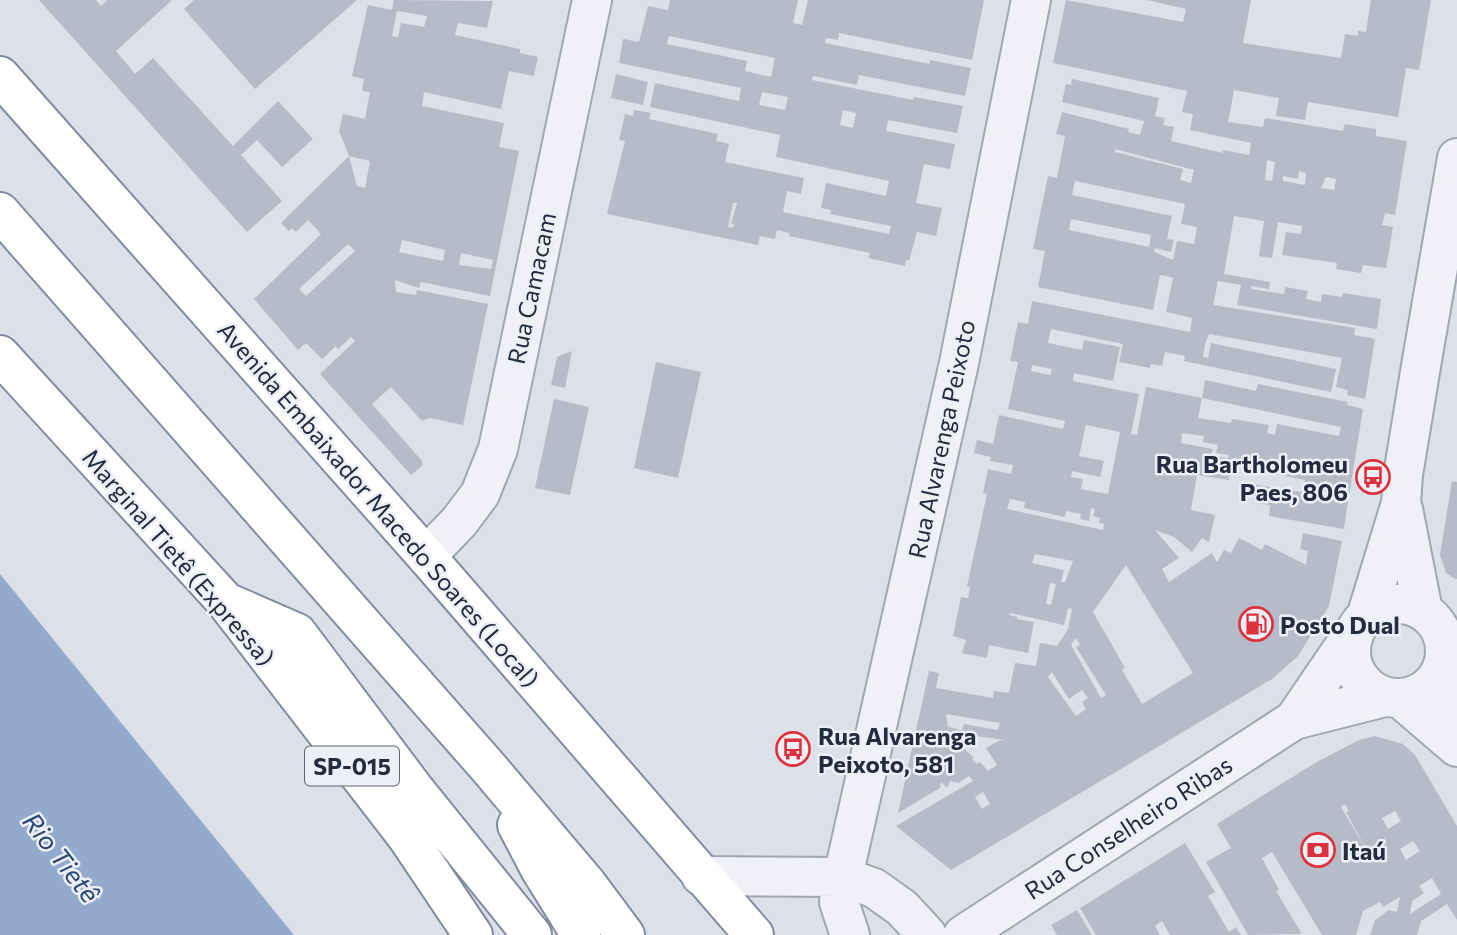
<svg xmlns="http://www.w3.org/2000/svg" width="1457" height="935" font-family="Commissioner,sans-serif">
<style>
.water{fill:#93aacd}
.building{fill:#b6bbc8;fill-rule:evenodd}
.lines{fill:none;stroke-linecap:round;stroke-linejoin:round}
.minor-casing{stroke:#a1a6b2;stroke-width:42}
.highway-casing{stroke:#828ca0;stroke-width:42}
.minor{stroke:#eff1f6;stroke-width:38}
.highway{stroke:#fff;stroke-width:38}
.labels{text-anchor:middle;dominant-baseline:central;stroke-width:5;stroke-linejoin:round;paint-order:stroke}
.shield{fill:#eceff6;stroke:#606677;stroke-width:2}
.shield-label{font-size:23px;font-weight:bold;fill:#242c40}
.street-label{font-size:24px;fill:#242c40;stroke:#eceff6}
.poi-label{font-size:24px;font-weight:bold;fill:#242c40;stroke:#eceff6;text-anchor:start}
.water-label{font-size:26px;font-style:italic;fill:#2a4778;stroke:#eceff6}
</style>
<rect width="100%" height="100%" fill="#dce0e8"/>
<path class="water" d="M0 574 294 935H0Z"/>
<path class="building" d="M39 0H96L101 6 107 0H172L116 51 135 74 153 58 233 146 278 101 313 139 282 167 257 140 241 155 282 201 247 232Z
M194 0H357L255 89 184 9Z
M394 0 493 1 487 28 458 23 455 35 520 49V53L538 57 534 76 509 71 501 109 424 92 422 106 504 123 499 147 519 151 490 296 421 282 419 288 395 280 396 292 416 295 417 290 488 304 463 425 430 418 422 421 391 387 372 404 422 461V466L411 475 320 374 355 341 351 337 338 349 336 346 322 359 306 343 298 350 254 299 321 234 308 220 296 232 292 228 289 231 281 223 349 156 357 186 365 188 370 161 349 156 339 131 343 114 365 119 370 92 362 91 364 79 352 76 368 5 392 10ZM397 11 427 16 424 27 401 23 398 37 392 36ZM402 240 445 250 443 261 399 252ZM348 244 355 251 306 296 299 289ZM461 253 493 260 491 269 459 265Z
M670 0H798L793 23 802 25 808 0H984L972 60 839 33 838 40 826 38 825 43 930 64V60L971 68 965 96 859 75 857 85 813 76 812 80 913 100 914 97 963 106 957 133 888 120 886 131 955 144 950 169 924 164 916 203 942 208 936 236 917 232 909 261 906 260 905 266 868 258 870 253 789 236V233L777 230 775 239 760 236 758 245 607 214 625 141 619 140 625 114 633 116 634 110 651 113 649 119 718 134 716 141 729 144 725 162 804 178 801 194 787 191 783 212 889 234 891 226 830 214 831 210 821 208 826 183 886 196 889 181 776 157 780 135 650 107 655 83 739 101 741 88 619 63 623 39 639 42 648 6 668 10ZM669 36 775 58 771 77 745 71 747 61 667 44ZM762 92 788 97 785 110 759 105ZM843 110 856 113 853 128 840 125ZM733 203H737L731 224H734L733 228 728 227Z
M1066 0 1183 22 1186 9 1147 0H1251L1243 43 1341 58 1345 34 1358 36V31L1366 32 1371 0H1431L1419 70 1406 68 1398 117 1308 102 1305 120 1276 116 1279 98 1234 90 1229 117 1228 122 1263 127 1265 118 1343 131 1345 124 1376 129V136L1407 141 1395 215 1385 213 1382 225 1393 227 1386 268 1363 265 1361 273 1336 269 1337 263 1282 255 1286 232 1301 234 1302 226 1278 222 1272 258 1259 256 1264 221 1234 216 1224 274 1270 282 1269 289 1251 286V289L1284 294 1285 287 1308 291 1306 299 1321 302 1322 294 1342 297 1343 293 1381 299 1377 329 1237 305 1241 285 1218 281 1214 301 1213 305 1355 328 1354 335 1375 339 1365 399 1347 395 1348 390 1336 387 1342 358 1209 334 1205 344 1203 357 1208 358 1211 343 1336 369 1331 392 1184 361 1185 356 1165 352 1162 366 1151 364 1150 368 1119 362 1123 344 1051 329 1048 343 1082 350 1084 340 1120 347 1113 381 1074 373 1073 381 1139 394 1131 434 1137 435 1146 387 1202 398 1198 418 1231 423 1232 419 1269 425 1267 433 1275 435 1277 424 1339 436 1341 427 1202 398 1205 380 1256 391 1258 384 1348 402 1347 405 1363 409 1349 496 1304 488 1305 480 1247 469 1249 461 1233 459 1229 480 1197 475 1191 510 1215 515 1209 542 1202 538 1192 552 1174 537 1155 530 1179 558 1162 569 1169 582 1212 553 1217 562 1224 550 1231 553 1239 538 1262 550 1265 544 1306 565 1308 551 1300 549 1303 533 1342 541 1329 606 1298 656 1272 679 951 870 896 826 973 781 969 776 959 783 950 781 947 788 941 782 940 788 898 813 929 671 939 673 936 688 993 698 994 691 1009 693 1015 663 1036 666 1040 643 1057 646 1068 629 1072 609 1068 608 1064 625 1010 613 1009 615 1017 617V619L1034 622 1028 653 989 645 987 658 962 653 966 640 953 636 961 597 968 598 970 587 967 586 987 494 983 493 988 469 1011 474 1013 465 990 461 991 457 974 453 977 440 993 444 999 415 1063 429 1065 421 1008 409 1018 362 1010 361 1018 322 1028 324 1032 301 1190 332 1192 318 1166 312 1173 278 1166 276 1160 275 1153 310 1038 287 1045 251 1033 249 1048 176 1057 178 1065 136 1056 134 1062 112 1129 129 1128 132 1140 135 1144 121 1062 102 1066 84 1071 85 1072 79 1159 98 1155 116 1165 118 1163 125 1174 127 1171 141 1223 153V150L1249 155 1251 143 1190 130 1193 114 1182 112 1187 91 1053 63ZM1115 149 1194 170 1191 183 1180 180 1183 169 1115 152ZM1267 160 1275 162 1272 181 1265 180ZM1299 171 1306 173 1305 185 1283 181V176L1298 179ZM1326 177 1336 179 1334 190 1321 188ZM1075 181 1185 204 1181 224 1197 227 1194 244 1177 241 1173 260 1154 252 1155 248 1171 252 1174 240 1167 239 1172 216 1072 195ZM1071 219 1151 235 1149 247 1069 230ZM1032 365 1052 369 1050 375 1031 371ZM1086 425 1120 432 1108 494 1081 489 1083 479 1071 477 1072 471 1100 477 1104 461 1079 456ZM1182 433 1204 436 1203 442 1218 445 1216 453 1229 455 1228 458 1211 456 1213 449 1181 443ZM1010 499 1025 502 1024 508 1065 517 1066 511 1081 514 1080 519 1089 521 1091 508 1095 509 1093 516 1100 518 1099 523 1104 524 1103 530 1007 509ZM1035 554 1073 561 1065 582H1061L1064 570 1032 563ZM1126 565 1193 673 1142 704 1122 670 1125 668 1093 612ZM1050 583 1056 584 1051 605 1046 604ZM1076 638 1080 645 1076 647 1106 695 1101 698 1071 645ZM1052 672 1069 699 1082 690 1088 698 1082 702 1086 709 1076 716 1048 677ZM946 714 1000 723 999 727 997 730 964 724 962 730 948 727ZM961 734 1005 740 998 741 986 748 997 765 988 771 980 762 977 764 972 759 974 758 957 742ZM983 792 990 804 982 809 975 797Z
M616 74 648 82 643 105 611 98Z
M572 351 565 388 551 385 557 357Z
M656 362 701 372 678 478 634 468Z
M554 399 589 407 570 495 535 488Z
M1452 481 1457 482V579H1455L1446 573 1440 555Z
M1253 484 1348 500 1344 529 1269 516 1270 505 1256 503 1257 495 1252 494Z
M1375 736 1403 744 1415 755 1457 826V920L1447 904 1421 921 1417 935H1370L1375 920 1389 910 1397 912 1400 897 1383 907 1380 902 1363 911 1356 935H1322L1272 852 1262 858 1279 890 1276 891 1302 934 1248 935 1206 862 1231 848 1217 824 1315 763 1359 740ZM1345 804 1349 811 1346 812 1368 853 1341 807ZM1395 811 1401 821 1388 829 1382 818ZM1413 841 1420 851 1406 860 1400 849ZM1432 878 1441 894 1410 914 1412 901 1424 893 1419 886Z
M1185 843 1215 892 1208 896 1229 932 1236 927 1241 935H1170L1162 921 1155 926 1160 935H1096L1080 908Z
M1077 910 1092 935H1057L1051 925Z"/>
<g class="lines">
<g class="minor-casing">
<path id="minor" d="M1403 509 1423 611
M426 556 459 522 480 494 498 449 592 0
M1351 651a47 47 0 1 1 94 0a47 47 0 1 1-94 0Z
M1367 614 1401 503 1403 475 1422 360 1457 158
M1441 671 1457 716
M1401 699 1457 747
M1294 720 1354 632
M701 876 843 877 874 888 902 908 927 935
M850 935 839 902 843 877 959 363 1031 0
M963 935 1294 720 1385 697"/>
</g>
<g class="highway-casing">
<path id="highway" d="M0 76 426 556 754 935
M0 212 488 767 587 884 625 935
M0 355 225 601 407 837 473 935
M226 602 297 633 415 790 532 935
M517 825 540 869 581 935"/>
</g>
<use href="#minor" class="minor"/>
<use href="#highway" class="highway"/>
</g>
<defs>
<g id="bus-ring" transform="scale(1.75)"><circle r="9.5" fill="#eceff6" stroke="#dd323e" stroke-width="1.5"/><path d="M-5-6H5V4H4V6H2V4H-2V6H-4V4H-5ZM-3.5-4V0h7V-4ZM-3.5 1.2v1.5H-2V1.2ZM2 1.2v1.5H3.5V1.2Z" fill="#dd323e"/></g>
<g id="fuel-ring" transform="scale(1.75)"><circle r="9.5" fill="#eceff6" stroke="#dd323e" stroke-width="1.5"/><path d="M-5.5-6h7V0h2V4h1.3V-2.5L3-4.5l.8-.8L6-3V5H2.5V1h-1V6h-7ZM-4.2-4.7v3.2H.2V-4.7Z" fill="#dd323e"/></g>
<g id="bank-ring" transform="scale(1.75)"><circle r="9.5" fill="#eceff6" stroke="#dd323e" stroke-width="1.5"/><path d="M-6-4H6V4H-6ZM0-2.3a2.3 2.3 0 1 0 0 4.6a2.3 2.3 0 1 0 0-4.6Z" fill="#dd323e"/></g>
</defs>
<g fill-rule="evenodd">
<use href="#bus-ring" x="1373" y="477"/>
<use href="#fuel-ring" x="1256" y="624"/>
<use href="#bus-ring" x="793" y="749"/>
<use href="#bank-ring" x="1318" y="850"/>
</g>
<g class="labels">
<rect class="shield" x="305" y="746.5" width="94" height="39" rx="5"/>
<g class="shield-label">
<text x="352" y="766">SP-015</text>
</g>
<g class="street-label">
<text transform="translate(531 288) rotate(-78)">Rua Camacam</text>
<text transform="translate(941 439) rotate(-78)">Rua Alvarenga Peixoto</text>
<text transform="translate(379 504) rotate(49)">Avenida Embaixador Macedo Soares (Local)</text>
<text transform="translate(179 557) rotate(49)">Marginal Tietê (Expressa)</text>
<text transform="translate(1128 827) rotate(-33)">Rua Conselheiro Ribas</text>
</g>
<g class="poi-label">
<text x="1348" y="463" text-anchor="end">Rua Bartholomeu<tspan x="1348" dy="28">Paes, 806</tspan></text>
<text x="1280" y="624">Posto Dual</text>
<text x="818" y="735">Rua Alvarenga<tspan x="818" dy="28">Peixoto, 581</tspan></text>
<text x="1342" y="850">Itaú</text>
</g>
<g class="water-label">
<text transform="translate(62 857) rotate(52)">Rio Tietê</text>
</g>
</g>
</svg>
